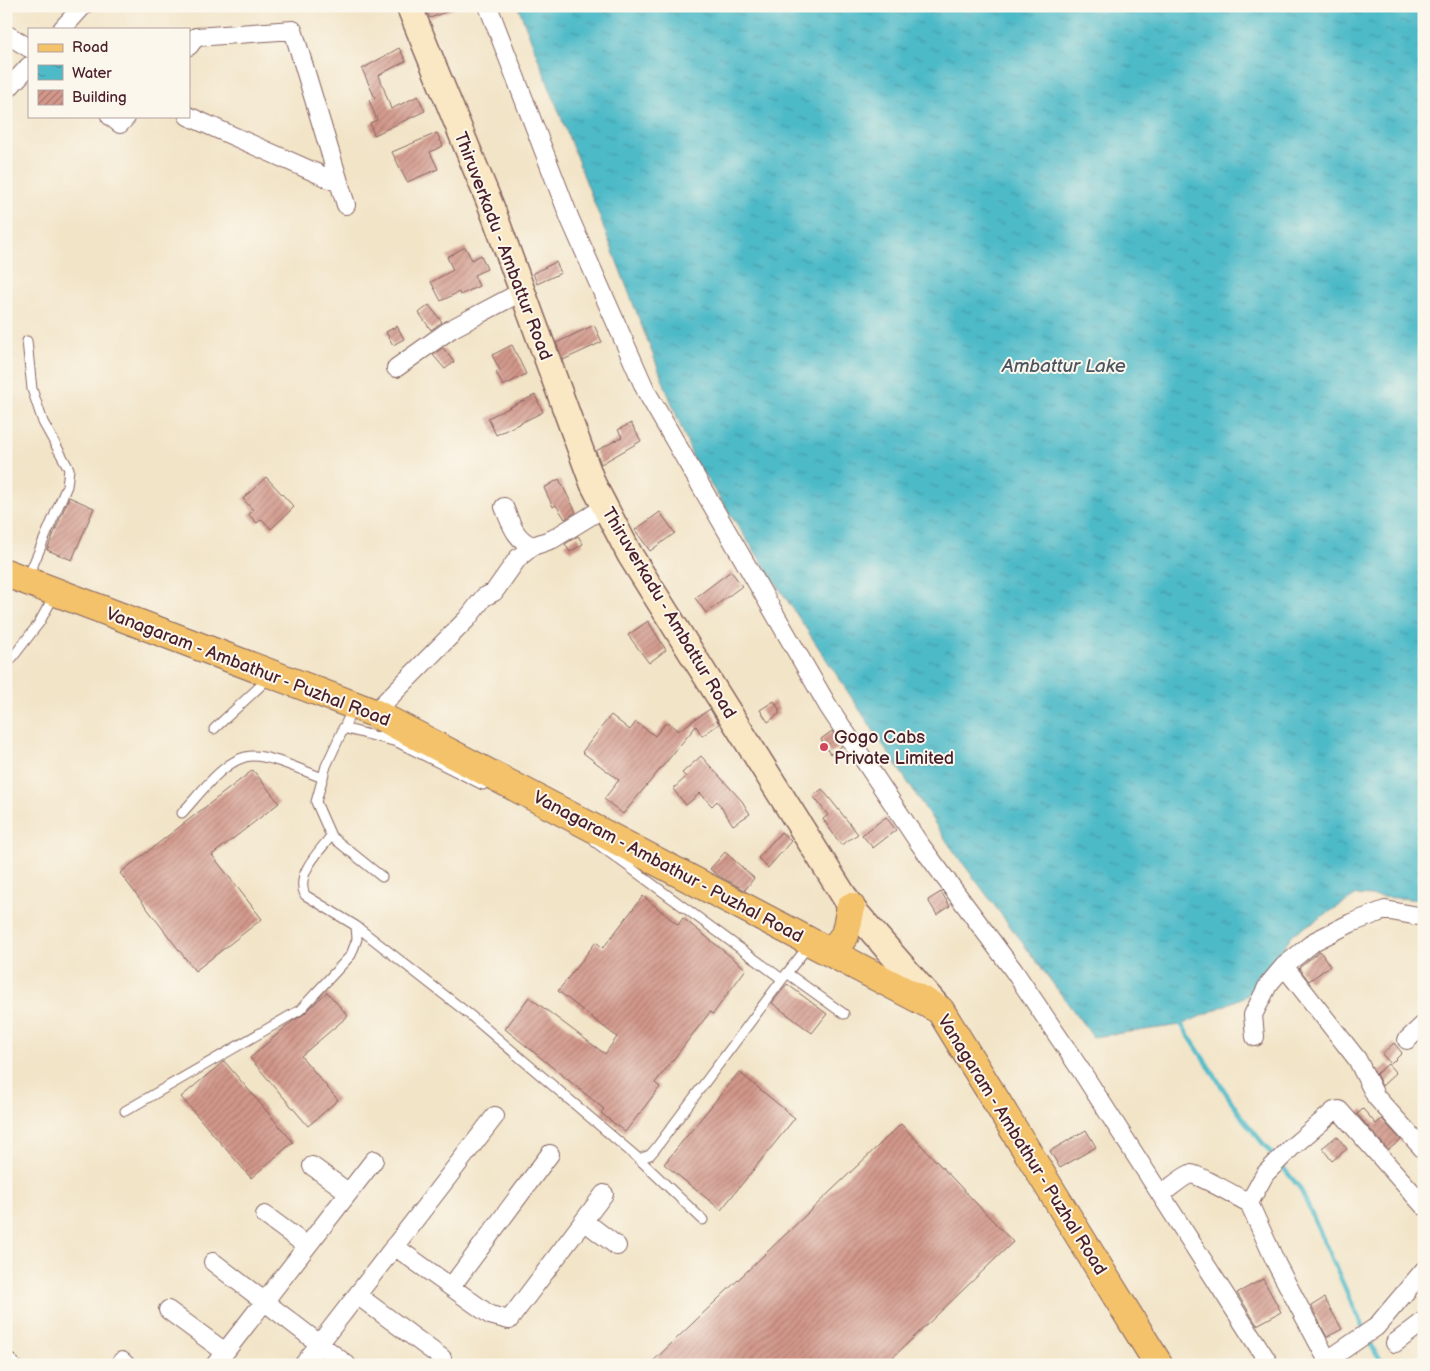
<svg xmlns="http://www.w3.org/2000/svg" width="1430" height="1371" font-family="'Balsamiq Sans',sans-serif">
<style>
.water{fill:url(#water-ripples);stroke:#4c6c7a}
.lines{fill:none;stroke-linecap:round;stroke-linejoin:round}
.stream{stroke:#4ebac8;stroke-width:4.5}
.building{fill:url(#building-hatch)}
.service-casing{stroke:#856462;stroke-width:11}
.minor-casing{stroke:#856462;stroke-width:20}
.secondary-casing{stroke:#856462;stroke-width:28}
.primary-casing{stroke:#856462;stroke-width:30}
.service{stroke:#fff;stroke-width:9}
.minor{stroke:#fff;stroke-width:18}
.secondary{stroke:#fae7c3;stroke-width:25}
.primary{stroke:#f3c26a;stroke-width:28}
.poi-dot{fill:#d1495b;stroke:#fbf7ec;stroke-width:2}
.labels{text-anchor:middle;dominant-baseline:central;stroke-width:4;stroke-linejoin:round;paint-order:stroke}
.street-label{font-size:18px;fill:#4a1f2b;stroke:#fbf7ec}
.poi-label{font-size:18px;fill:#4a1f2b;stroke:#fbf7ec;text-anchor:start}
.water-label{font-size:19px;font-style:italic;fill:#4b5562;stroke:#fbf7ec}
</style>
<defs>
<pattern id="water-ripples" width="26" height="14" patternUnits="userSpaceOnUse" patternTransform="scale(1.25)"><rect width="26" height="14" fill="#4ebac8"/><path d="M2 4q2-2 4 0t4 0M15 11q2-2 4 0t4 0" fill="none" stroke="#4397a3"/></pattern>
<pattern id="building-hatch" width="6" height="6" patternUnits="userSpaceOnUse" patternTransform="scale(1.25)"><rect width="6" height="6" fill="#d2978a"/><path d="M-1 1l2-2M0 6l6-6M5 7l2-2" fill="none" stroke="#ac7b71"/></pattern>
</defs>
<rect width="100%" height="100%" fill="#fbf7ec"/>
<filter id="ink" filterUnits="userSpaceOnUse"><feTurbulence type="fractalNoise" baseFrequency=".02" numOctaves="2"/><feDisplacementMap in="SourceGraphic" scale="10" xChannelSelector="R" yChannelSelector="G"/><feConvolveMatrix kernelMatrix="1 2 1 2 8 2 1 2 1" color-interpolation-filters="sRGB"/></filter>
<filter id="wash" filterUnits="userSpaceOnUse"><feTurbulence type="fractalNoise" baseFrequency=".0096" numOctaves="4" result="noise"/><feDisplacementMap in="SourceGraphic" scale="20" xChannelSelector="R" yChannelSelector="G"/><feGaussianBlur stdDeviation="1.12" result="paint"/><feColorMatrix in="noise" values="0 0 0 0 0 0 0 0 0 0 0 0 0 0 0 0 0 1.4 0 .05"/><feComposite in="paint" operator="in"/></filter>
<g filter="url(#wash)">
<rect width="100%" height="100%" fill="#f2e4c7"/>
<path class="water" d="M518 6H1424V900L1357 895 1293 934 1248 995 1181 1025 1093 1037 950 846 693 458Z"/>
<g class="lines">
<path class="stream" d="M1179 1021 1243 1119 1275 1158
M1280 1164 1300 1188 1364 1330
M1367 1337 1376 1354 1385 1365"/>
</g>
<g id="blocks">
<path class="building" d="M425 6H458V7L430 18Z
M399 48 406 61 379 75 391 109 418 96 425 111 374 135 370 123 377 120 369 100 375 98 362 69Z
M437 133 443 146 430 152 438 169 407 182 392 152Z
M465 247 472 260 481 255 487 269 474 275 479 286 460 295 459 292 441 301 431 282 453 270 447 257Z
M556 262 561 273 537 284 533 273Z
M429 305 442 322 431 330 419 313Z
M594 325 602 342 563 360 556 343Z
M397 326 404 339 393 345 386 332Z
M512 345 526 374 503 386 496 372 500 370 492 355Z
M443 348 454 362 445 369 433 355Z
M535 395 543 412 496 435 488 418Z
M631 423 641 441 601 464 596 451 622 437 618 430Z
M266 477 294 507 271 529 262 519 257 523 249 515 253 510 243 499Z
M559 479 576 512 565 519 556 505 553 507 544 488Z
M69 497 94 508 72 560 47 550Z
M660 512 675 533 650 551 635 530Z
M578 536 583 544 570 552 565 544Z
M731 571 742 586 706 613 695 598Z
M648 621 666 650 649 663 628 635Z
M774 701 779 709V714L768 722 760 710Z
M710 709 719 724 702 736 696 726 623 814 604 799 619 780 582 752 611 715 630 730 636 722 655 736 667 721 678 731Z
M832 731 842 746 830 754 821 739Z
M701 756 742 801 750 814 733 825 717 801 712 806 700 793 686 805 673 789 686 777 682 773Z
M253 770 279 803 212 855 262 919 195 971 120 873Z
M822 789 858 834 841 845 823 819 828 815 813 796Z
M886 817 896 830 873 848 862 835Z
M781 832 791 841 768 868 758 858Z
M725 852 754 878 745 890 717 875 710 869Z
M941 892 950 906 937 915 928 900Z
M643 896 678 925 683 918 746 969 713 1014 710 1012 655 1083 660 1087 625 1132 601 1113 604 1109 505 1029 529 997 605 1054 617 1037 558 991 596 942 603 948Z
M1320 951 1330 966 1309 981 1299 968Z
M787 984 827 1014 812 1033 772 1003Z
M327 992 348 1016 301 1056 338 1100 308 1126 250 1058 293 1021 304 1014Z
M1394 1043 1402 1053 1391 1064 1382 1054Z
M224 1061 293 1142 251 1178 181 1097Z
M1388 1064 1396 1073 1382 1086 1376 1074Z
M739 1072 795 1118 721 1210 664 1164Z
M1363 1109 1376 1124 1382 1119 1401 1140 1388 1150 1357 1114Z
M901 1124 1013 1242 885 1365H649Z
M1086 1130 1096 1147 1060 1168 1050 1151Z
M1337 1136 1347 1149 1332 1161 1322 1148Z
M1263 1279 1281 1312 1257 1325 1237 1293Z
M1324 1298 1342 1329 1327 1337 1311 1306Z"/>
</g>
</g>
<g filter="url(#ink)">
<use href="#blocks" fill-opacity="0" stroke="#856462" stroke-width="1"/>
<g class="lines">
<g class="service-casing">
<path id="service" d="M27 579 67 486 69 469 43 422 32 389 27 341
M6 666 39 623 55 594
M353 708 326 766 316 802 331 836 382 877
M343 728 397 742 483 785
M214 729 269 678
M182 813C199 795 226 756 253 756 273 756 303 771 323 778
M595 842 782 979
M356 926 470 1015 639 1159
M787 973 810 944
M125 1111 300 1010 351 955 357 939 356 926 305 895C295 874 319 852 331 836
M703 1220 639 1159 650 1155 656 1148 787 973 844 1014"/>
</g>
<g class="minor-casing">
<path id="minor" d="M488 6 570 219 646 391 828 706 919 843 1014 971 1082 1072 1270 1365
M62 29 83 6
M6 34 29 48
M189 46 196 37 293 30 346 205
M6 91 29 66
M110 116 120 124 127 116
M188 116 339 183
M396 368 451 329 521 292
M504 507C511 523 515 540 533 546L553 539 605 507
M374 713 467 619 484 597 494 592 518 558 533 546
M1284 966 1357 1059 1376 1097 1424 1150
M1255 1037 1253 1015 1268 985 1284 966 1315 941 1351 923 1385 910 1424 917
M1407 1040 1424 1024
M312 1166 348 1192
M1161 1194C1169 1189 1182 1177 1190 1174 1194 1172 1241 1199 1249 1203
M265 1215 307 1246
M584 1221 617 1246
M394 1246 490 1315 509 1320 604 1194
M213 1262 347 1365
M451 1287 550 1154
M357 1295 442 1358
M168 1310 225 1352
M1395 1343 1424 1321
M1328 1360 1376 1327 1424 1270
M6 1361 11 1365
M122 1361 126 1365
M215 1365 374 1160
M303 1365 495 1116
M1330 1365 1277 1265 1249 1203 1265 1174 1292 1147 1334 1111 1339 1110 1424 1206"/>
</g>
<g class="secondary-casing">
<path id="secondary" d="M409 6 491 206 593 484 630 555 851 907 938 1007"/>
</g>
<g class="primary-casing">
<path id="primary" d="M6 573 374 713 940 1010 1159 1365
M831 952 845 935 851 907"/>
</g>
<use href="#service" class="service"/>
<use href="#minor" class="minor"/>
<use href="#secondary" class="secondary"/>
<use href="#primary" class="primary"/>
</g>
</g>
<circle class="poi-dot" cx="824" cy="747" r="5"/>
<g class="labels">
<g class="street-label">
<text transform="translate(503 246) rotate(69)">Thiruverkadu - Ambattur Road</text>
<text transform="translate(669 613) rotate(59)">Thiruverkadu - Ambattur Road</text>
<text transform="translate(248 667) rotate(21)">Vanagaram - Ambathur - Puzhal Road</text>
<text transform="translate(668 867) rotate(28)">Vanagaram - Ambathur - Puzhal Road</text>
<text transform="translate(1022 1145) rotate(58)">Vanagaram - Ambathur - Puzhal Road</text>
</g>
<g class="poi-label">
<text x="834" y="737">Gogo Cabs<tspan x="834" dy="21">Private Limited</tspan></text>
</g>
<g class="water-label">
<text x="1064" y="366">Ambattur Lake</text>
</g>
</g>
<rect width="1430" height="1371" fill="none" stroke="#fbf7ec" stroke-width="25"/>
<rect x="28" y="28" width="162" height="90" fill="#fbf7ec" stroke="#b4a19f"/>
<rect x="38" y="44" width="25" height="8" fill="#f3c26a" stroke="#b4a19f"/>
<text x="72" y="52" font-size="15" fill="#4a1f2b">Road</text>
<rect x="38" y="65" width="25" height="15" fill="url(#water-ripples)" stroke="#b4a19f"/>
<text x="72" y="78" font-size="15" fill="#4a1f2b">Water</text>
<rect x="38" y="90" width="25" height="15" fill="url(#building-hatch)" stroke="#b4a19f"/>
<text x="72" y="102" font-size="15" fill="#4a1f2b">Building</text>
</svg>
